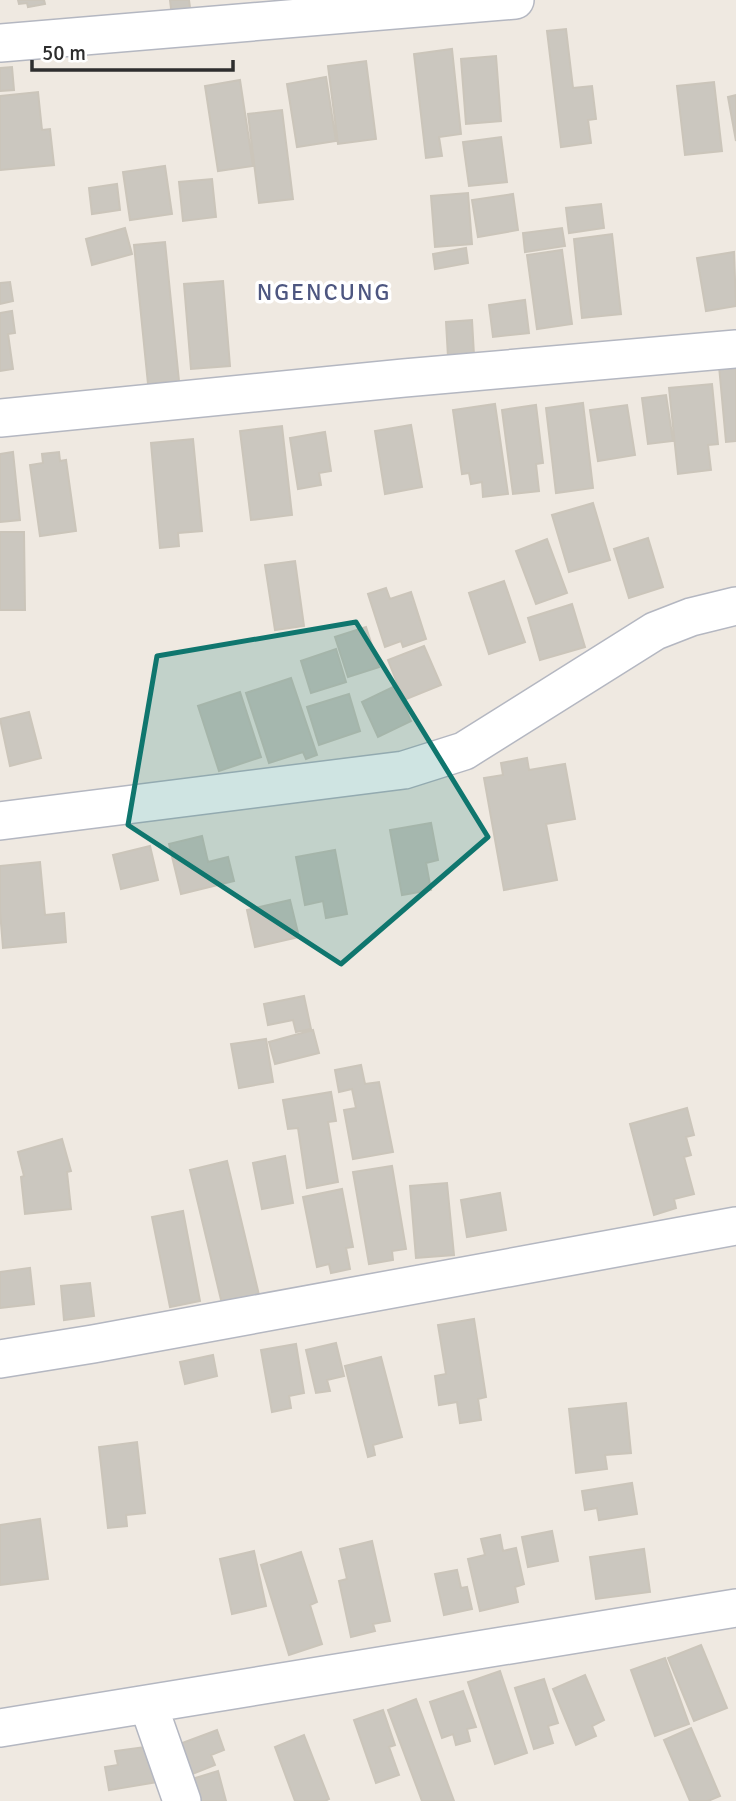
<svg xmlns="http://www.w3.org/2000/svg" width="736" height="1801" font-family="Signika,sans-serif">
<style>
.building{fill:#cbc7bf;stroke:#cbc5ba;stroke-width:2}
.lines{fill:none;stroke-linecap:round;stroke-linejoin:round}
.minor-casing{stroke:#b4b7c1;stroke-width:40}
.minor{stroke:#fff;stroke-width:37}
.marked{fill:#0f766e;fill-opacity:0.2;stroke:#0f766e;stroke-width:5;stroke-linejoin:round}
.labels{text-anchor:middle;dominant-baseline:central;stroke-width:7;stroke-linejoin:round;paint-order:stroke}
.quarter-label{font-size:23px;letter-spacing:2px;fill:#4d5680;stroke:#fff}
</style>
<rect width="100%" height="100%" fill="#efe9e1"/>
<path class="building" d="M18 0H44L45 4 28 7 27 3 19 4Z
M170 0H189L191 15 172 17Z
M566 29 573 88 592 86 596 119 588 120 591 143 561 147 547 31Z
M452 49 461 134 439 137 442 156 426 158 414 54Z
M496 56 501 121 466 124 461 59Z
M366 61 376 139 338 144 328 66Z
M12 67 14 90 0 91V68Z
M326 77 336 141 297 147 287 84Z
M240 80 253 166 218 171 205 86Z
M714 82 722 151 685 155 677 86Z
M38 92 42 130 50 129 54 165 0 170V96Z
M736 95V141L728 97Z
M282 110 293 199 259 203 248 114Z
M501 137 507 182 469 186 463 142Z
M165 166 172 214 130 220 123 172Z
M212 179 216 217 183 221 179 182Z
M117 184 120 210 92 214 89 188Z
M468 193 472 244 435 247 431 196Z
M513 194 518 230 478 237 472 200Z
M601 204 604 228 569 233 566 208Z
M125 228 132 254 92 265 86 239Z
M562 228 565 246 525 252 523 233Z
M612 234 621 314 582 318 574 239Z
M165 242 179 381 148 384 134 245Z
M466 248 468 263 435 269 433 254Z
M562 250 572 324 537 329 527 255Z
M734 252 736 306 706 311 697 258Z
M223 281 230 366 191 369 184 284Z
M10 282 13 301 0 304V283Z
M525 300 529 333 493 337 489 305Z
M12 311 15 333 8 334 13 369 0 371V313Z
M472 320 474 355 448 357 446 322Z
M736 364V441L726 442 719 366Z
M712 384 718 444 708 445 711 470 678 474 669 388Z
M666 395 673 441 648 444 642 398Z
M583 403 593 488 556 493 546 408Z
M495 404 508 494 483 497 482 482 471 484 469 473 462 474 453 410Z
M536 405 543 463 536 464 539 491 513 494 502 410Z
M627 405 635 455 598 461 590 410Z
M411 425 422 487 385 494 375 431Z
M282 426 292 515 251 520 240 431Z
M325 432 331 471 319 473 321 485 298 489 290 438Z
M193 439 202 531 178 533 179 546 160 548 151 443Z
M13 452 20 520 0 522V454Z
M59 452 60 461 66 460 76 531 40 536 30 465 43 463 42 454Z
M593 503 610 560 569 572 552 515Z
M0 532H24L25 610H0Z
M648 538 663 587 629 598 614 549Z
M547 539 567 593 536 604 516 551Z
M295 561 304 626 275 630 265 565Z
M504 581 525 642 489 654 469 593Z
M386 588 390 599 411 592 426 639 403 647 401 641 385 647 368 594Z
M572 604 585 647 540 660 528 618Z
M366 627 379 667 348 677 335 637Z
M424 646 441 685 404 700 388 660Z
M336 649 346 682 311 693 301 661Z
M291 678 317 755 306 759 303 752 269 763 246 693Z
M395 686 411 721 378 737 362 702Z
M240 692 261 757 219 771 198 706Z
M349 694 360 731 319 745 307 707Z
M29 712 41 758 10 766 0 719Z
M527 758 529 770 565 764 575 819 546 824 557 880 504 890 484 778 503 775 501 763Z
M431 823 438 860 426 863 431 890 402 895 390 830Z
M202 836 208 862 228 857 234 881 181 894 169 844Z
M150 846 158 880 121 889 113 855Z
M335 850 347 914 326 918 323 901 305 905 296 857Z
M40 862 45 915 64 913 66 942 3 948 0 911V866Z
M290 900 299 937 255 947 247 910Z
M304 996 311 1029 296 1032 293 1020 268 1025 264 1004Z
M313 1030 319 1053 275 1064 269 1042Z
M266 1039 273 1082 239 1088 231 1044Z
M361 1065 365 1084 379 1082 393 1152 353 1159 344 1110 356 1108 352 1089 339 1092 335 1070Z
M331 1092 336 1121 328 1122 338 1182 307 1188 298 1128 288 1129 283 1100Z
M687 1108 694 1135 686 1137 691 1155 684 1157 694 1194 674 1199 676 1208 654 1215 630 1124Z
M62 1139 71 1171 67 1172 71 1209 25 1214 21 1177 24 1176 18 1152Z
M285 1156 293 1203 262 1209 253 1163Z
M227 1161 259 1295 222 1304 190 1170Z
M392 1166 406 1249 392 1251 393 1260 369 1264 353 1172Z
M447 1183 454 1255 416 1258 410 1186Z
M342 1189 353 1247 346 1248 350 1269 331 1273 329 1264 317 1267 303 1197Z
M500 1193 506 1230 467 1237 461 1200Z
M183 1211 200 1301 170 1307 152 1217Z
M30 1268 34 1304 0 1308V1272Z
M90 1283 94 1316 64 1320 61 1286Z
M474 1319 486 1397 478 1399 481 1420 460 1423 457 1402 439 1405 435 1376 446 1374 438 1325Z
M336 1343 344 1376 327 1380 330 1391 316 1393 306 1350Z
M296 1344 304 1393 289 1396 291 1408 272 1412 261 1350Z
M213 1355 217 1376 185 1384 180 1362Z
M381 1357 402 1437 373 1445 375 1455 368 1457 345 1366Z
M626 1403 631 1453 605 1455 607 1469 576 1473 569 1409Z
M137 1442 145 1513 126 1515 127 1526 108 1528 99 1447Z
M632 1483 637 1514 599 1520 597 1508 585 1510 582 1491Z
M40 1519 48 1579 0 1585V1525Z
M552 1531 558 1561 528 1567 522 1537Z
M500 1535 503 1551 516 1548 524 1584 515 1587 518 1602 480 1611 468 1559 485 1555 481 1539Z
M372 1541 390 1621 373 1624 375 1631 351 1637 339 1581 347 1579 340 1549Z
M644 1549 650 1592 596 1599 590 1557Z
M254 1551 266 1606 232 1614 220 1559Z
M301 1552 317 1602 310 1605 322 1644 289 1655 261 1565Z
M457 1570 461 1588 467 1587 472 1609 444 1615 435 1574Z
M701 1645 727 1708 694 1721 668 1658Z
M665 1658 689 1724 655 1736 631 1670Z
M500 1671 527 1753 495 1764 468 1682Z
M585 1675 604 1720 592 1726 596 1736 576 1745 553 1689Z
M544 1679 558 1723 548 1726 553 1743 534 1749 515 1688Z
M463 1691 476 1727 467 1729 470 1741 456 1745 453 1734 442 1738 430 1702Z
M416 1699 454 1801H422L388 1710Z
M383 1710 395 1745 389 1747 399 1775 376 1783 354 1720Z
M691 1728 720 1796 708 1801H690L664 1740Z
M217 1730 224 1750 211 1755 215 1765 185 1777 174 1746Z
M304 1735 329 1799 325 1801H295L275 1747Z
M152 1746 158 1782 109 1790 105 1767 118 1765 115 1751Z
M218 1771 226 1801H195L189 1780Z"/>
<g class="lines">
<g class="minor-casing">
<path id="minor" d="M0 43 515 0
M0 418 404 378 736 349
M0 821 404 770 464 751 655 631 691 617 736 606
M0 1359 93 1344 736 1226
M148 1704 182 1801
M0 1728 736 1608"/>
</g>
<use href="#minor" class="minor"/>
</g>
<path class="marked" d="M356 622 488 837 341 964 128 825 157 656Z"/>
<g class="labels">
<g class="quarter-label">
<text x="324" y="292">NGENCUNG</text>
</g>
</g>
<path d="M32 60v10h201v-10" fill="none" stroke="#2e2e2e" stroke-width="3.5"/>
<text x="42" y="60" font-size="21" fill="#2e2e2e" stroke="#ffffff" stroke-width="5" paint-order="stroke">50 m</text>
</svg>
